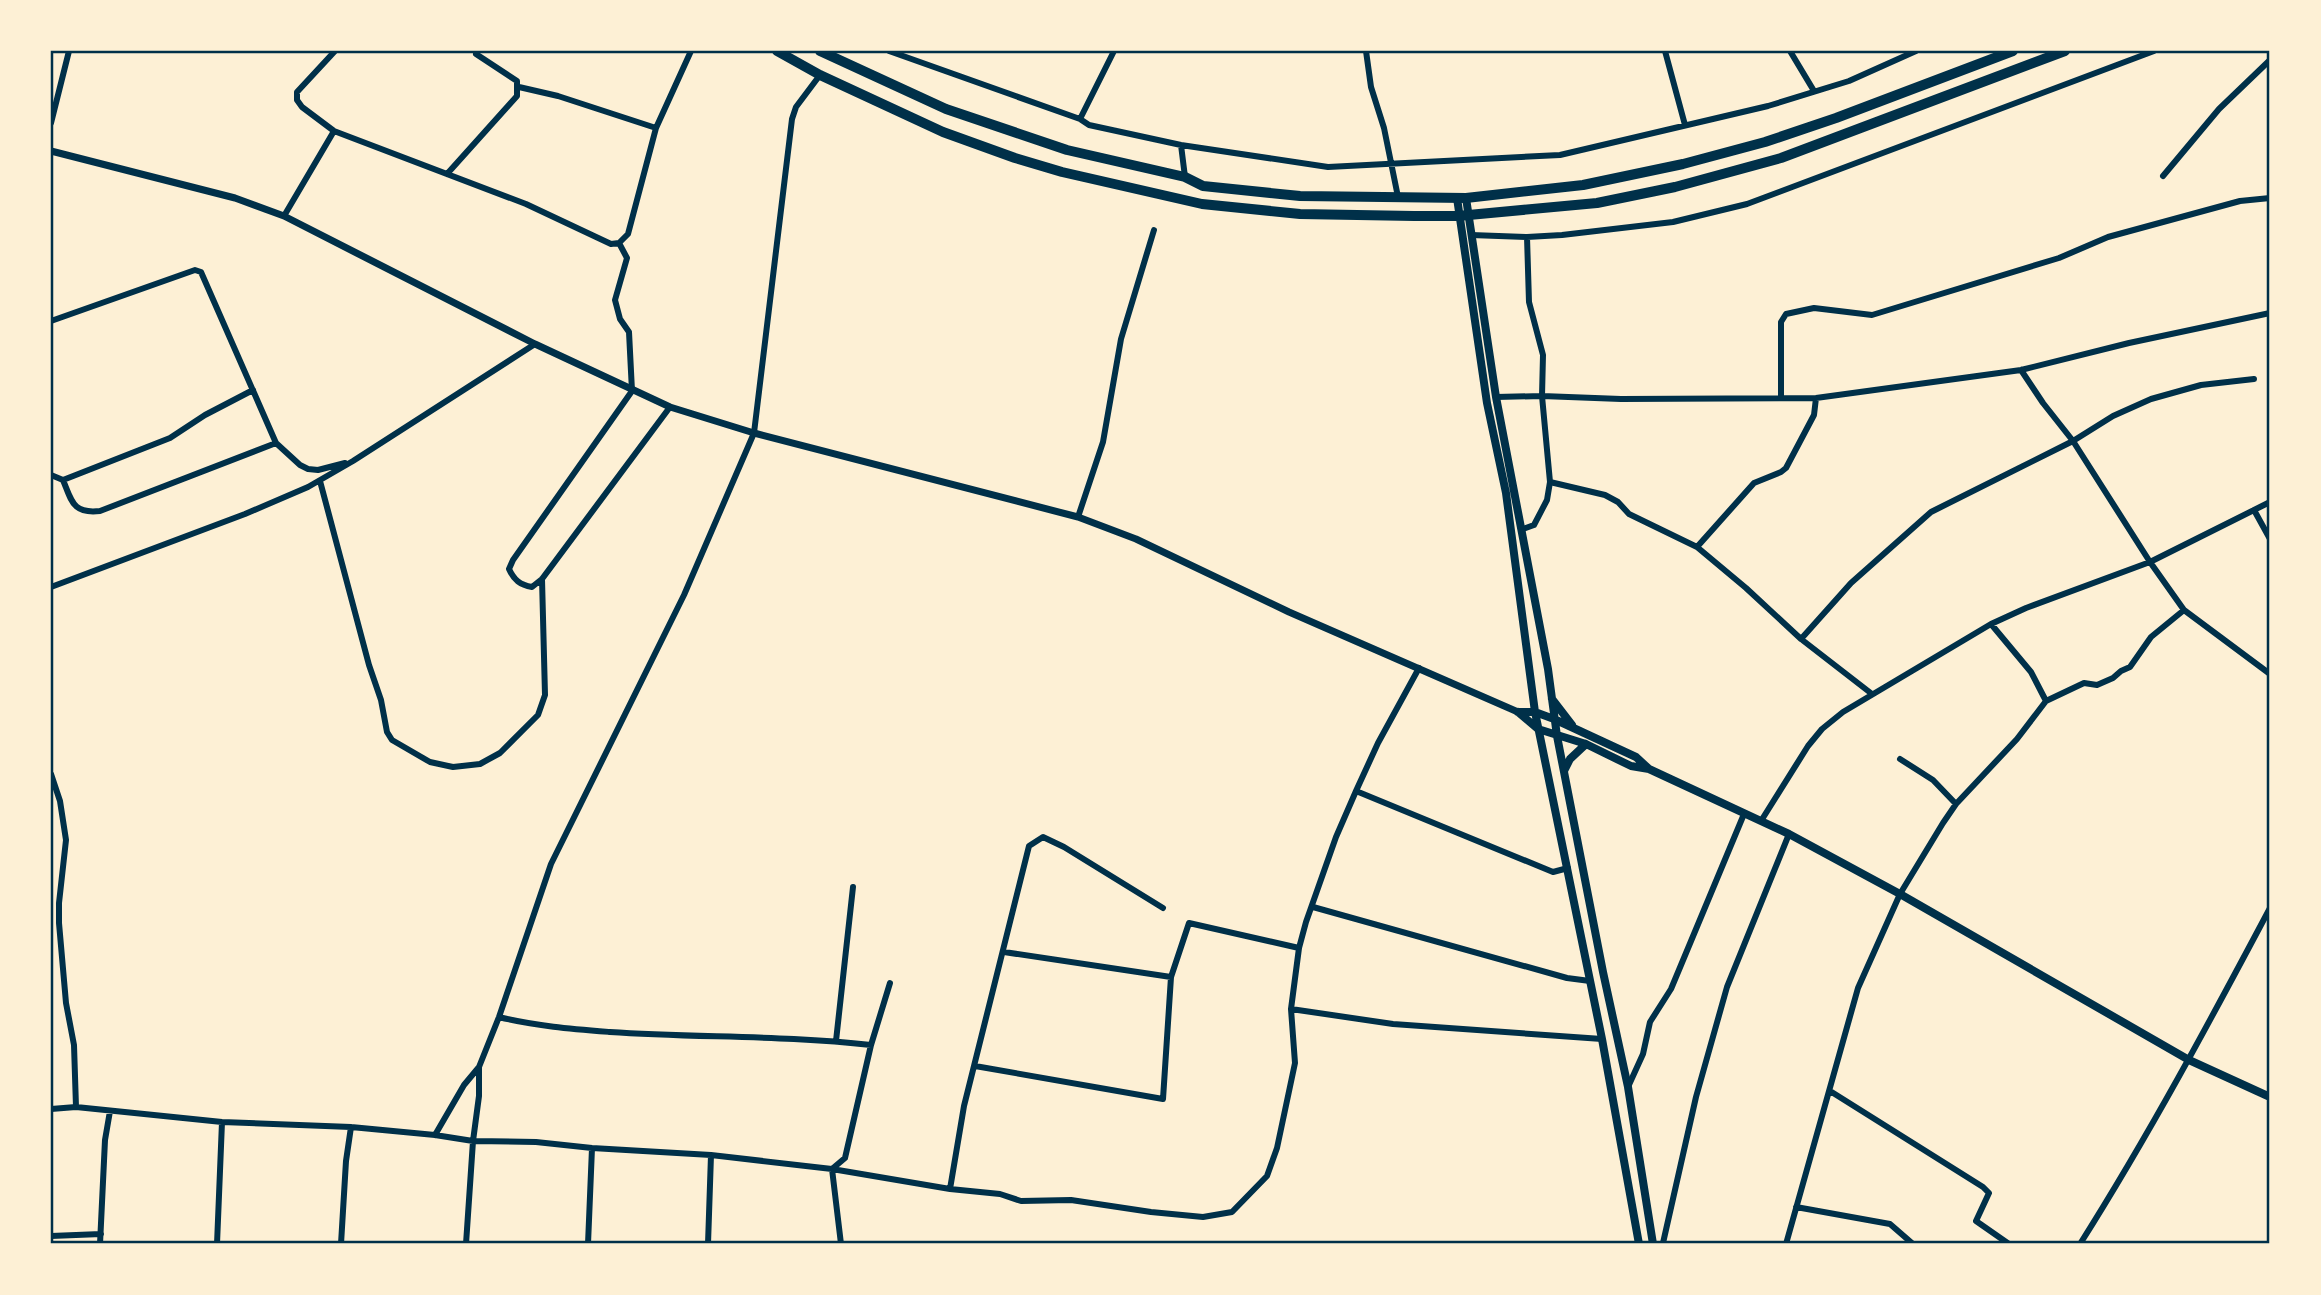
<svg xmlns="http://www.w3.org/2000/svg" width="2321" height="1295" font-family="Poppins,sans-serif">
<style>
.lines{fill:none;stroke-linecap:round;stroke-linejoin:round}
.minor{stroke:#003049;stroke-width:6}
.tertiary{stroke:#003049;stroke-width:7}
.secondary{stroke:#003049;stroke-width:8}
.trunk{stroke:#003049;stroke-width:10}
.neatline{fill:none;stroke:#003049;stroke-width:2.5}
</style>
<rect width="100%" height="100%" fill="#fdf0d5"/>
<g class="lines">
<path class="minor" d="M335 51 297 92V100L302 107 334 131 526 204 611 244 619 243 628 234 656 128 691 51
M889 51 1080 119 1089 125 1181 145 1328 167 1560 155 1768 106 1849 81 1916 51
M1366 51 1371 87 1384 128 1398 197
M1665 51 1685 125
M1790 51 1814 91
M519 87 558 96 656 128
M1080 119 1114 51
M51 123 69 51
M1181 145 1185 177
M447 174 517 96V81L476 54
M2163 176 2219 109 2270 60
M284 216 334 131
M1471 235 1527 237 1562 235 1673 222 1747 204 2154 51
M619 243 627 258 615 300 620 319 629 332 632 391 513 560 509 569C514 580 520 585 532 587L542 579 670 407
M51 321 195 270 201 272 276 443 300 465 308 469 318 470 345 463
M2021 370 2043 403 2073 441 2150 562 2184 610 2270 674
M1496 397 1542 396 1621 399 1816 398 2021 370 2129 343 2270 313
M1781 397V322L1786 314 1814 308 1872 315 2059 258 2108 237 2240 201 2270 198
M51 475 63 480 170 438 205 415 253 390
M63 480C72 502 73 514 100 511L276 443
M320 481 369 665 381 700 387 732 392 740 430 762 453 767 480 764 500 753 538 715 545 695 542 579
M1550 482 1605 495 1618 502 1629 514 1697 547 1746 588 1801 639 1872 694
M2254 510 2270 539
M1078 517 1103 442 1121 339 1154 230
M1523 529 1534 525 1547 500 1550 482 1542 396 1543 355 1529 302 1527 237
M1697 547 1754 483 1781 472 1786 468 1814 415 1816 398
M51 587 245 514 308 487 353 461 535 344
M1991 624 2031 672 2046 701
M1801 639 1851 583 1931 512 2073 441 2113 416 2151 399 2201 385 2254 379
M1900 759 1933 780 1956 804
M51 774 60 801 66 840 59 903V923L66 1003 74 1045 76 1107
M1356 791 1553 872 1568 868
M1761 821 1808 746 1822 729 1843 712 1991 624 2026 608 2150 562 2270 502
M1313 907 1567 978 1590 981
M1004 952 1171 977 1189 923 1299 948
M1291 1009 1393 1024 1602 1039
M499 1017C535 1026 573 1029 610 1032 697 1038 784 1035 871 1045
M836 1041 853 887
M975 1066 1163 1099 1171 977
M1628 1087 1643 1054 1650 1022 1671 989 1744 814
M1830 1091 1983 1187 1989 1193 1976 1221 2009 1244
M51 1109 76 1107 222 1122 351 1127 435 1135 473 1141 536 1142 592 1148 711 1155 832 1169 950 1189 1000 1194 1021 1201 1071 1200 1151 1212 1203 1217 1232 1212 1267 1176 1277 1148 1295 1063 1291 1009 1299 948 1306 922 1336 837 1356 791 1378 743 1419 668
M435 1135 464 1085 479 1067 499 1017 551 864 684 595 754 433 792 119 796 107 820 75
M950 1189 964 1106 1029 846 1043 837 1064 847 1163 908
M1796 1207 1890 1224 1913 1244
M51 1236 101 1234
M100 1244 105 1140 110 1111
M217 1244 222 1122
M341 1244 346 1161 351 1127
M466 1244 473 1141 479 1096V1067
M588 1244 592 1148
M708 1244 711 1155
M841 1244 832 1169 845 1158 871 1045 890 983
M1661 1244 1663 1243 1696 1097 1727 987 1789 834
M1786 1244 1858 988 1900 894 1943 823 1956 804 2017 739 2046 701 2084 683 2097 685 2113 678 2121 671 2130 667 2151 637 2184 610
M2080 1244C2149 1135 2210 1021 2270 908"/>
<path class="tertiary" d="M51 151 235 198 284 216 535 344 670 407 754 433 1078 517 1136 539 1289 612 1518 712"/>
<path class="secondary" d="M1457 198 1487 403 1506 493 1535 712 1602 1039 1639 1244
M1466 198 1496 397 1548 669 1557 736 1603 972 1628 1087 1653 1244
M1552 699 1572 725
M1518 712 1538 729 1586 744 1631 766 1649 769 1789 834 1900 894 2189 1060 2270 1097
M1518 712H1535L1554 719 1636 757 1648 768
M1564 771 1570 759 1586 744"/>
<path class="trunk" d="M777 51 820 75 943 132 1015 158 1062 172 1202 204 1300 214 1414 216H1458L1597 203 1675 187 1781 158 2065 51
M820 51 946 109 1067 150 1185 177 1203 186 1300 196 1466 198 1583 185 1683 164 1765 142 1836 118 2013 51"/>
</g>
<rect width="2321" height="1295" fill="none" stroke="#fdf0d5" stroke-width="105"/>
<rect x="52" y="52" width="2216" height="1190" class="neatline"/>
</svg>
